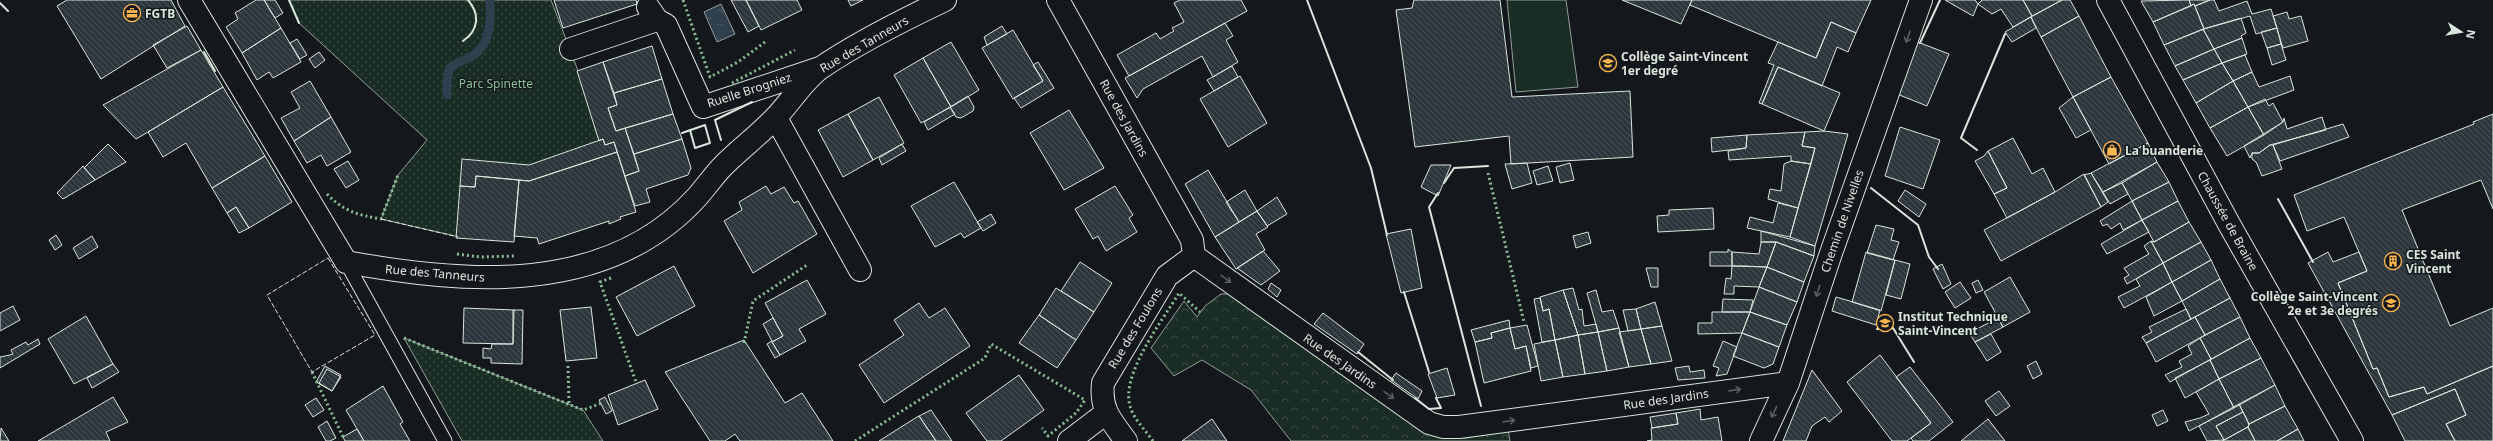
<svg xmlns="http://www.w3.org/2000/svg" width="2493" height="441" font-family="'Noto Sans',sans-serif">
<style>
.green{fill:url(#green-dots);stroke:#939e99}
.forest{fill:url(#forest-crowns);stroke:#939e99}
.pitch{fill:#1a2d24;stroke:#939e99}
.water{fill:url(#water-ripples);stroke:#939e99}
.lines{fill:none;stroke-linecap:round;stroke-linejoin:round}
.stream{stroke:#2f3f4d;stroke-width:9}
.building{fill:url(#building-back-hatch);stroke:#d8e6dc}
.service-casing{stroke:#d8e6dc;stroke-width:15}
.minor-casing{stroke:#d8e6dc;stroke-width:24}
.tertiary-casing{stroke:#d8e6dc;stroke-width:24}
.service{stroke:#14181c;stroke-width:13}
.minor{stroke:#14181c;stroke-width:22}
.tertiary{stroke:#14181c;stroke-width:22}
.hedge{stroke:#8ac095;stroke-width:3;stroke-dasharray:2 3;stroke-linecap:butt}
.fence{stroke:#d8e6dc;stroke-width:1;stroke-dasharray:5 2;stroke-linecap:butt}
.wall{stroke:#d8e6dc;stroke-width:2}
.oneway{stroke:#59605f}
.labels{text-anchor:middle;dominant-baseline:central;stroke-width:3;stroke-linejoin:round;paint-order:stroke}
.poi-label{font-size:12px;font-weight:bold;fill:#d8e6dc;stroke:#14181c;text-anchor:start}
.street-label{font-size:12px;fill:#d8e6dc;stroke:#14181c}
.park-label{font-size:12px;fill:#8ac095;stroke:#14181c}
</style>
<defs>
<pattern id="green-dots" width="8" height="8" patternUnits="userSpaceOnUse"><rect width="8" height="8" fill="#1a2d24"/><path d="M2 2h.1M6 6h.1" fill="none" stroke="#3b4b43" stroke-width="1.8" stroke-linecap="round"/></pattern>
<pattern id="forest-crowns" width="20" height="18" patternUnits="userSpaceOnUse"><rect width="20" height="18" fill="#1a2d24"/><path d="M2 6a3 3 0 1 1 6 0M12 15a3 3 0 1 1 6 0" fill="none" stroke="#3b4b43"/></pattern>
<pattern id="water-ripples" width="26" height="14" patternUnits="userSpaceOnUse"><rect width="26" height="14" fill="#2f3f4d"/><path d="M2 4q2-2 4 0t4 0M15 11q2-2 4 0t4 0" fill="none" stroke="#4c5b66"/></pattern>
<pattern id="building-back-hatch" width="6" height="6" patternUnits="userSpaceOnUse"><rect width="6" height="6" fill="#2c363c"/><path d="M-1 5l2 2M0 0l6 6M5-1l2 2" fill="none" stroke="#4a5358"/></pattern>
</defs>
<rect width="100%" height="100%" fill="#14181c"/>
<path class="green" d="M289 0H551L606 144 460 237 381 219 398 175 427 140 299 23Z
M404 338 583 410 603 441H462Z"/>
<path class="forest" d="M1221 294H1230L1449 437 1466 438 1508 430 1510 441H1291L1251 390 1202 360 1174 376 1151 348 1184 301 1197 317 1205 306Z"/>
<path class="pitch" d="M1507 0H1566L1578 87 1516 92Z"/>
<path class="water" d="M721 4 735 34 717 42 704 12Z"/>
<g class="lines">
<path class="stream" d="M447 95C447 87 446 73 451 67 457 62 467 59 474 55 491 43 491 19 490 0"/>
</g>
<path class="building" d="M67 0H171L185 26 101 79 57 6Z
M256 0H264L281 28 242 53 226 27 238 19 235 13Z
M264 0H275L283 13 275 18Z
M554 0H636L637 4 563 28Z
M731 0H746L759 26 748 32Z
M746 0H797L802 10 761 30Z
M848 0H863L851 6Z
M1180 0H1241L1247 11 1129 76 1117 55 1156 33 1160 39 1174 31 1172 28 1184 22 1174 3Z
M1414 0H1500L1512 97 1630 91 1633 157 1511 164 1509 136 1415 147 1396 10 1412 8Z
M1622 0H1692L1681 24Z
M1692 0H1871L1856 33 1831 22 1816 58 1690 5Z
M1945 0H1975L1978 4 1973 16Z
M1982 0H2023L2032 16 2013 27 2001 9 1992 14 1978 4Z
M2023 0H2062L2032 16Z
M2062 0H2070L2079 16 2041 37 2031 17Z
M2189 0 2191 6 2153 22 2141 1Z
M2189 0H2210L2195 6 2194 4 2191 6Z
M2210 0H2214L2219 11 2247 1 2252 14 2271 9 2277 28 2256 34 2250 16 2204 29 2195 6Z
M2194 4 2204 29 2164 45 2153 22Z
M2287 12 2289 19 2301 16 2308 41 2283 48 2273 16Z
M2079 16 2111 77 2073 97 2041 37Z
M2031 17 2036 28 2012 42 2005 32Z
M2241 18 2246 33 2241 36 2242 38 2214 49 2203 29Z
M1831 22 1856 33 1848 52 1837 47 1822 86 1778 67 1762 104 1759 103 1774 65 1768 63 1778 42 1816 58Z
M1225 23 1233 36 1226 40 1238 62 1213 77 1202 56 1143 89 1137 98 1125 78Z
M187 26 201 50 167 68 153 45Z
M1002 26 1007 34 987 45 984 37Z
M281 28 301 62 273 78 269 72 257 80 242 53Z
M2277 28 2281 44 2267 48 2261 32Z
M2203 29 2214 49 2175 66 2164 45Z
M1013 30 1043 81 1013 99 982 48Z
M2242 38 2247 54 2222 63 2214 49Z
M297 39 307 55 300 59 290 43Z
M1915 41 1949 54 1927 106 1897 94Z
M951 42 979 90 951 107 923 58Z
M2281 44 2286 60 2272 65 2267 48Z
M652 46 662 79 614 93 603 62Z
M2214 49 2222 63 2183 80 2175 66Z
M201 50 223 87 148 132 136 139 103 105Z
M319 52 325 60 315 68 309 59Z
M2245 55 2252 72 2233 81 2222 63Z
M923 58 951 107 921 123 894 75Z
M603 62 617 105 608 108 616 131 625 128 639 171 625 176 614 142 605 145 603 139 599 141 577 71Z
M1038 62 1054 88 1021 108 1014 98 1043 81 1033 65Z
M2222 63 2233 81 2196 103 2183 80Z
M1232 66 1238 77 1214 91 1207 80Z
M1778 67 1840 93 1824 131 1762 104Z
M2252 72 2259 87 2290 76 2294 90 2248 107 2233 81Z
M1240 76 1267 123 1228 147 1200 99Z
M2111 77 2148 143 2109 164 2073 97Z
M662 79 673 114 616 131 608 108 617 105 614 93Z
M310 81 331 117 294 141 281 118 300 108 291 92Z
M2233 81 2248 107 2210 128 2196 103Z
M223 87 265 156 212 188 186 143 163 157 148 132Z
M968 96 974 107 973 111 961 118 956 117 950 107Z
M879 97 904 143 873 160 848 114Z
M2073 97 2091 130 2076 138 2059 108Z
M2265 99 2269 106 2273 103 2283 122 2264 135 2248 107Z
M950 107 955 114 928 130 924 122Z
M2248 107 2264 135 2227 156 2210 128Z
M1069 110 1104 168 1064 190 1030 133Z
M673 114 682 139 634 154 625 128Z
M848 114 873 160 843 177 818 130Z
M2493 114V209L2481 180 2402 210 2450 326 2493 308V366L2427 394 2424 387 2389 397 2377 368 2373 369 2338 283 2367 271 2344 217 2307 231 2294 195 2474 124 2473 122Z
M331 117 351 152 327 166 321 155 307 163 294 141Z
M2322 117 2326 130 2270 145 2259 153H2252L2250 158 2244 146 2283 122 2284 118 2287 129Z
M2343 124 2349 137 2280 161 2273 145Z
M1900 127 1940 140 1923 189 1885 176Z
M1824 131 1848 134 1815 246 1790 237 1815 148 1802 146 1805 132Z
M1805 132 1802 146 1815 148 1811 164 1791 161V156L1729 160 1728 151 1746 148 1747 135Z
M1747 135 1746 148 1712 152 1711 138Z
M2013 138 2032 174 2043 168 2055 192 2007 218 1994 194 2007 188 1988 151Z
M603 139 605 145 614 142 617 152 529 181 476 176 475 187 460 186 462 159 529 165Z
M682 139 691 168 688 175 646 189 650 202 635 206 625 176 639 171 634 154Z
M2148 143 2157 162 2103 192 2091 173Z
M108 144 126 162 95 180 84 168Z
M902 144 906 151 882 165 879 158Z
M2270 145H2273L2282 169 2262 176 2256 162 2252 159V153H2259Z
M1988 151 2007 188 1994 194 1975 161 1984 156Z
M617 152 636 212 620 217 621 219 609 224V221L539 244 537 238 514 236 519 180 529 181Z
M265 156 292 202 249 228 236 207 227 213 212 188Z
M348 161 359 180 346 188 334 169Z
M1791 161 1811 164 1798 208 1768 199 1770 189 1781 191 1784 164Z
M2157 162 2169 182 2132 201 2122 183Z
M1527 163 1532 183 1512 189 1505 164Z
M1570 163 1574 180 1560 183 1556 167Z
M1431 165H1451L1438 196 1421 187Z
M83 166 95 180 63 199 57 193Z
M1548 166 1553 181 1537 185 1533 171Z
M1208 170 1239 222 1215 237 1185 184Z
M2091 173 2108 202 2101 207 2084 175Z
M2084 174 2101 207 2001 261 1984 230 2055 192Z
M476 176 519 180 514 242 456 238 460 186 475 187Z
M954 182 981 228 964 238 961 233 935 247 911 206Z
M2169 182 2178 201 2142 220 2132 201Z
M2122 183 2128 194 2110 204 2103 192Z
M766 186 771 194 784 187 794 203 798 201 817 234 753 273 724 221 742 210 739 202Z
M1115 186 1133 215 1129 218 1137 232 1106 251 1098 236 1093 239 1075 209Z
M1245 190 1257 211 1239 222 1226 202Z
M1905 190 1926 204 1919 217 1898 201Z
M1277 197 1287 214 1267 226 1257 211Z
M2132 201 2142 220 2123 230 2120 223 2111 229 2107 224 2103 226 2100 221Z
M2178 201 2189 222 2154 242 2142 220Z
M1778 203 1798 208 1790 237 1747 228 1750 217 1773 223Z
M236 207 249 228 239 233 227 213Z
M1713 208 1714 229 1658 232 1657 216 1669 215V210Z
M1257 211 1268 227 1256 234 1265 250 1236 269 1215 237Z
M991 214 996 223 983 231 977 222Z
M2142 220 2149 232 2107 254 2101 244Z
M2189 222 2201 242 2163 263 2151 241 2154 242Z
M1876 225 1894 229 1891 240 1899 242 1893 260 1867 253Z
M1411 229 1422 288 1401 293 1386 234Z
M1761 231 1815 246 1814 256 1776 242H1761Z
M1588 232 1591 243 1576 248 1573 236Z
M56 235 62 245 55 250 49 240Z
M92 236 98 247 79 259 73 248Z
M2151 241 2163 263 2127 284 2124 278 2129 275 2124 268 2149 254 2144 246Z
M1761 242H1776L1767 267 1732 266V252L1759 254Z
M1776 242 1814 256 1804 282 1767 267Z
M2201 242 2211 260 2172 282 2163 263Z
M1728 249 1732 252V266H1710V252H1728Z
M1263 251 1280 271 1261 285 1237 268Z
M1866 252 1895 260 1881 311 1852 302Z
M2328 252 2333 262 2359 252 2367 271 2338 283 2373 369 2377 368 2389 397 2424 387 2427 394 2493 366V441H2455L2446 424 2466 415 2455 389 2392 415 2308 263Z
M1895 260 1910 264 1901 299 1886 295Z
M2211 260 2220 279 2182 301 2172 282Z
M1080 262 1112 283 1094 312 1061 291Z
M2163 263 2172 282 2124 308 2118 297 2140 286 2136 279Z
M1942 264 1951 284 1943 289 1933 269Z
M674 266 695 306 637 336 616 297Z
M1732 266H1744L1767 267 1759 287 1734 286V294H1724L1726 278 1731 279Z
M1767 267 1804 282 1797 302 1759 287Z
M1646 268H1658V287H1651Z
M2010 277 2030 312 2003 327 1984 292Z
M2220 279 2230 298 2191 319 2182 301Z
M807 280 826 314 799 329 806 341 780 355 772 342 783 336 765 303Z
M1978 280 1983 290 1976 293 1972 283Z
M1960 282 1971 298 1955 308 1945 292Z
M2172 282 2182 301 2154 316 2146 297Z
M1271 283 1281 290 1277 297 1268 289Z
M1759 287 1797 302 1787 325 1750 312Z
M1056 288 1094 312 1076 340 1039 315Z
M1573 288 1579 310 1582 309 1584 326 1596 324 1598 332 1578 335 1563 290Z
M1563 290 1578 335 1555 340 1549 309 1543 311 1540 297Z
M1596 290 1602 312 1613 310 1619 328 1598 332 1587 293Z
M1836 297 1880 310 1876 325 1832 311Z
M1540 298 1543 311 1549 309 1555 340 1542 342 1534 299Z
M2230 298 2240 317 2205 335 2195 317Z
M1723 299 1753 300 1750 312H1722Z
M1655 302 1662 326 1641 329 1636 309Z
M919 303 929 318 945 308 970 346 884 403 859 365 904 335 894 320Z
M13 306 20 320 0 331V313Z
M591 307 597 358 566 361 560 310Z
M464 308 514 310 513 344 463 343Z
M1636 309 1641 329 1628 331 1623 310Z
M2186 309 2191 319 2146 343 2142 337 2152 332 2149 327Z
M513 310H523L522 364 491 363V358H483V348L491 349 492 344H513Z
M1712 312H1750L1742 333 1698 334V323H1712Z
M1750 312 1787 325 1779 347 1742 333Z
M1323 313 1364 344 1357 354 1314 324Z
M1039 315 1076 340 1057 368 1019 343Z
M86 316 113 364 74 384 48 339Z
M2195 317 2205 335 2156 362 2146 343Z
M2240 317 2250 338 2211 359 2200 338Z
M773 318 783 336 772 342 780 355 775 358 767 344 772 341 763 324Z
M1998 318 2003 327 1975 342 1969 333Z
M1509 320 1510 328 1491 333 1492 338 1475 342 1471 330Z
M1527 325 1538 366 1531 368 1526 346 1515 349 1510 328Z
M1662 326 1672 361 1651 364 1641 329Z
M1510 328 1515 349 1526 346 1531 371 1484 383 1475 342 1492 338 1491 333Z
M1619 328 1629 367 1607 371 1598 332Z
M1641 329 1651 364 1629 367 1619 332Z
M1598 332 1607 371 1585 374 1578 335Z
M1742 333 1779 347 1773 364 1764 368 1733 356Z
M1991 334 2001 352 1987 361 1975 342Z
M1578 335 1585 374 1563 377 1555 340Z
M2200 338 2211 359 2170 382 2165 375 2182 367 2179 361 2192 354 2188 346Z
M2250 338 2261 358 2219 379 2210 360Z
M38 339 40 344 0 368V357L10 355 13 354 11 350 26 342 28 345Z
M744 340 785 403 802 393 833 441H740L735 434 725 441H710L665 372Z
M1555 340 1563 377 1541 381 1534 344Z
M1723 341 1737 347 1727 374 1716 376 1719 368 1713 366Z
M1880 355 1931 423 1907 441H1892L1847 382Z
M2261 358 2275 385 2234 408 2219 379Z
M2210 360 2219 379 2185 398 2175 378Z
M2036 361 2042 374 2033 379 2027 366Z
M113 364 119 372 92 388 87 378Z
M325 366 341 375 332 391 316 382Z
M1689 366 1690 372 1704 370 1705 378 1678 380 1675 368Z
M1910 367 1953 422 1929 441H1913L1911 438 1931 423 1896 377Z
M1447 368 1455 395 1437 398 1428 374Z
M327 369 341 377 332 391 319 383Z
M1812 370 1842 411 1829 422 1825 417 1812 426 1806 441H1783Z
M1396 373 1422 391 1418 399 1391 380Z
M1019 375 1044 410 1001 441H987L966 413Z
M2219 379 2234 408 2189 431 2185 422 2200 418 2209 414 2196 392Z
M645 380 658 409 618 425 608 395Z
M2275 385 2285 406 2249 424 2239 404Z
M383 386 403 422 400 424 410 441H364L346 410Z
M2455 389 2466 415 2446 424 2455 441H2405L2392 415Z
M1999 391 2010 406 1996 416 1985 401Z
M113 397 128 422 106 432 110 441H38Z
M605 397 612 411 606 414 599 400Z
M316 398 324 410 313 417 305 405Z
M2239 404 2243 412 2216 426 2224 440 2207 441 2199 426Z
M2285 406 2298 429 2277 441H2255L2248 427 2249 424Z
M1700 409 1701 420 1718 417 1722 441H1647L1652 440 1651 428 1678 424 1676 413Z
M931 410 952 441H936L919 416Z
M2163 410 2168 421 2157 426 2152 415Z
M2243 412 2249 424 2248 427 2224 440 2216 426Z
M1676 413 1678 424 1652 428 1650 417Z
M919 416 936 441H879L917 417Z
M1212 419 1227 441H1182Z
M1988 419 2005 441H1961Z
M327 421 336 438 330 441H326L318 427Z
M2248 427 2255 441H2222L2224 440Z
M1 428 9 441H0Z
M357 429 364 441H345L343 437Z
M2298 429 2304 441H2277Z"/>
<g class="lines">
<g class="service-casing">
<path id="service" d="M346 262 445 441"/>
</g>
<g class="minor-casing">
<path id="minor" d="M189 0 346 262C465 284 607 296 697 197 706 187 714 175 724 165 740 149 759 135 775 118 790 103 805 78 822 67 859 42 905 19 945 0
M1058 0 1192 240 1194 256 1429 423 1443 427H1459L1788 383
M648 7 657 20 666 25 703 107 820 68
M571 49 657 20
M776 118 860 270
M1069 441 1106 413
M1126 441C1111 420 1100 410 1103 383L1167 276 1194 256
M1761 441 1788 383 1830 256 1921 0"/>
</g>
<g class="tertiary-casing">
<path id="tertiary" d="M2108 0 2229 224 2352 441"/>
</g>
<use href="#service" class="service"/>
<use href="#minor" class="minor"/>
<use href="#tertiary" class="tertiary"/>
<path class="hedge" d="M683 0 710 77 738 62 765 42
M732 83 795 50
M1488 173 1524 322
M327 194C343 211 358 215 381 219L398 175
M457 254 480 257 516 256
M611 278 600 282 636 382
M404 338 583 410 602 403
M744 343 753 301 807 265
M568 366 569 404
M312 372 344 439
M855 441 985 358 991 344 1085 400 1076 413 1048 436 1042 428
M1153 441C1146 431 1135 420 1131 409 1118 377 1163 320 1179 293L1200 312"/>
<path class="fence" d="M381 219 458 237
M328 258 375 335 312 372 267 295Z"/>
<path class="wall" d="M289 0 299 23
M1307 0 1371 168 1387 235
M0 3 8 11
M463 41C479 30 480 14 468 0
M1920 43 1940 0
M204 52 215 71
M682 133 705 125 710 143 695 148 690 130
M721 140 715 120 752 102
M1977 150 1961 138 2005 34
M1444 183 1454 168 1488 166
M1871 188 1918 225 1929 257 1938 269
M1438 193 1429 207 1481 406
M2278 199 2313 262
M1404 292 1429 372
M1877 329 1893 328 1914 362
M1358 352 1393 380
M1415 398 1429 409 1441 408 1436 398"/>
</g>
<defs><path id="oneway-shaft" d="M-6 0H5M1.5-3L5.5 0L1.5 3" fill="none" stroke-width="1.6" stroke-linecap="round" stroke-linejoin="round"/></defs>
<g class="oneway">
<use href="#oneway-shaft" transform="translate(1908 37) rotate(110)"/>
<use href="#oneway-shaft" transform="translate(1226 279) rotate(36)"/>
<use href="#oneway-shaft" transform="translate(1818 291) rotate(108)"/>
<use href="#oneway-shaft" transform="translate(1735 390) rotate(-8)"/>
<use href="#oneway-shaft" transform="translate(1389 395) rotate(35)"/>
<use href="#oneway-shaft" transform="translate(1774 412) rotate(115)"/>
<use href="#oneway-shaft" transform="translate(1509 421) rotate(-8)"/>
</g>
<defs>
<g id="office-ring" transform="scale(0.9)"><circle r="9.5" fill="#14181c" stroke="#ffb74d" stroke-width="1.5"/><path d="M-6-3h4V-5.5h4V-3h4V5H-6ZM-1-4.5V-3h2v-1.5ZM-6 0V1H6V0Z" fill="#ffb74d"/></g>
<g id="school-ring" transform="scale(0.9)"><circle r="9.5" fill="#14181c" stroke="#ffb74d" stroke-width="1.5"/><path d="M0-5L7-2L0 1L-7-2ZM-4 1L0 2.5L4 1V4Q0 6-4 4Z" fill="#ffb74d"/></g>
<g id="shop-ring" transform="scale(0.9)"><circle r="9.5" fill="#14181c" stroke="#ffb74d" stroke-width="1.5"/><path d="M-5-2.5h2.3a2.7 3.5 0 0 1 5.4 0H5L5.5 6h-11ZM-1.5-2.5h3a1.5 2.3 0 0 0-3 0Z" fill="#ffb74d"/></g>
<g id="building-ring" transform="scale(0.9)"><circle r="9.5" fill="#14181c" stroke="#ffb74d" stroke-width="1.5"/><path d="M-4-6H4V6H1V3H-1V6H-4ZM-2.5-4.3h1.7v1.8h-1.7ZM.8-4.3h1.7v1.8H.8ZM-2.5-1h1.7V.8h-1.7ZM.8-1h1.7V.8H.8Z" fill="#ffb74d"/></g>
<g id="university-ring" transform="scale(0.9)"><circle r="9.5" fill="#14181c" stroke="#ffb74d" stroke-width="1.5"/><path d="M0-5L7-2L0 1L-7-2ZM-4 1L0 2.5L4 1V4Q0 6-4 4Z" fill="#ffb74d"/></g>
</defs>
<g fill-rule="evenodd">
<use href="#office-ring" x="132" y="13"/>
<use href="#school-ring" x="1608" y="63"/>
<use href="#shop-ring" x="2112" y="150"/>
<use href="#building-ring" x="2393" y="261"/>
<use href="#university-ring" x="2391" y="303"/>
<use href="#school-ring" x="1885" y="323"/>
</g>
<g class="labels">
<g class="poi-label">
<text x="145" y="13">FGTB</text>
<text x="1621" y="56">Collège Saint-Vincent<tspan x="1621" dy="14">1er degré</tspan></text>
<text x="2125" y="150">La buanderie</text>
<text x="2406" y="254">CES Saint<tspan x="2406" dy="14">Vincent</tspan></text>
<text x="2378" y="296" text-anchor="end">Collège Saint-Vincent<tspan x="2378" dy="14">2e et 3e degrés</tspan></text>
<text x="1898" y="316">Institut Technique<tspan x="1898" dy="14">Saint-Vincent</tspan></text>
</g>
<g class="street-label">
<text transform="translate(864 44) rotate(-30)">Rue des Tanneurs</text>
<text transform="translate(749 90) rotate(-18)">Ruelle Brogniez</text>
<text transform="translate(1124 118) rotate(61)">Rue des Jardins</text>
<text transform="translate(1842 221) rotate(-71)">Chemin de Nivelles</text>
<text transform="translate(2228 221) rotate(61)">Chaussée de Braine</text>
<text transform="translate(435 273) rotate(5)">Rue des Tanneurs</text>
<text transform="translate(1135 328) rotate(-59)">Rue des Foulons</text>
<text transform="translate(1340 361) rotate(35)">Rue des Jardins</text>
<text transform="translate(1666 399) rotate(-8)">Rue des Jardins</text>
</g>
<g class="park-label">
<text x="496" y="83">Parc Spinette</text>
</g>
</g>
<g transform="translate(2461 32) rotate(102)" stroke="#14181c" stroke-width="3" paint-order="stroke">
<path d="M0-3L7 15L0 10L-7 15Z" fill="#d8e6dc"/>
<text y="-6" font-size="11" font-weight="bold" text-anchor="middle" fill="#d8e6dc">N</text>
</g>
</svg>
